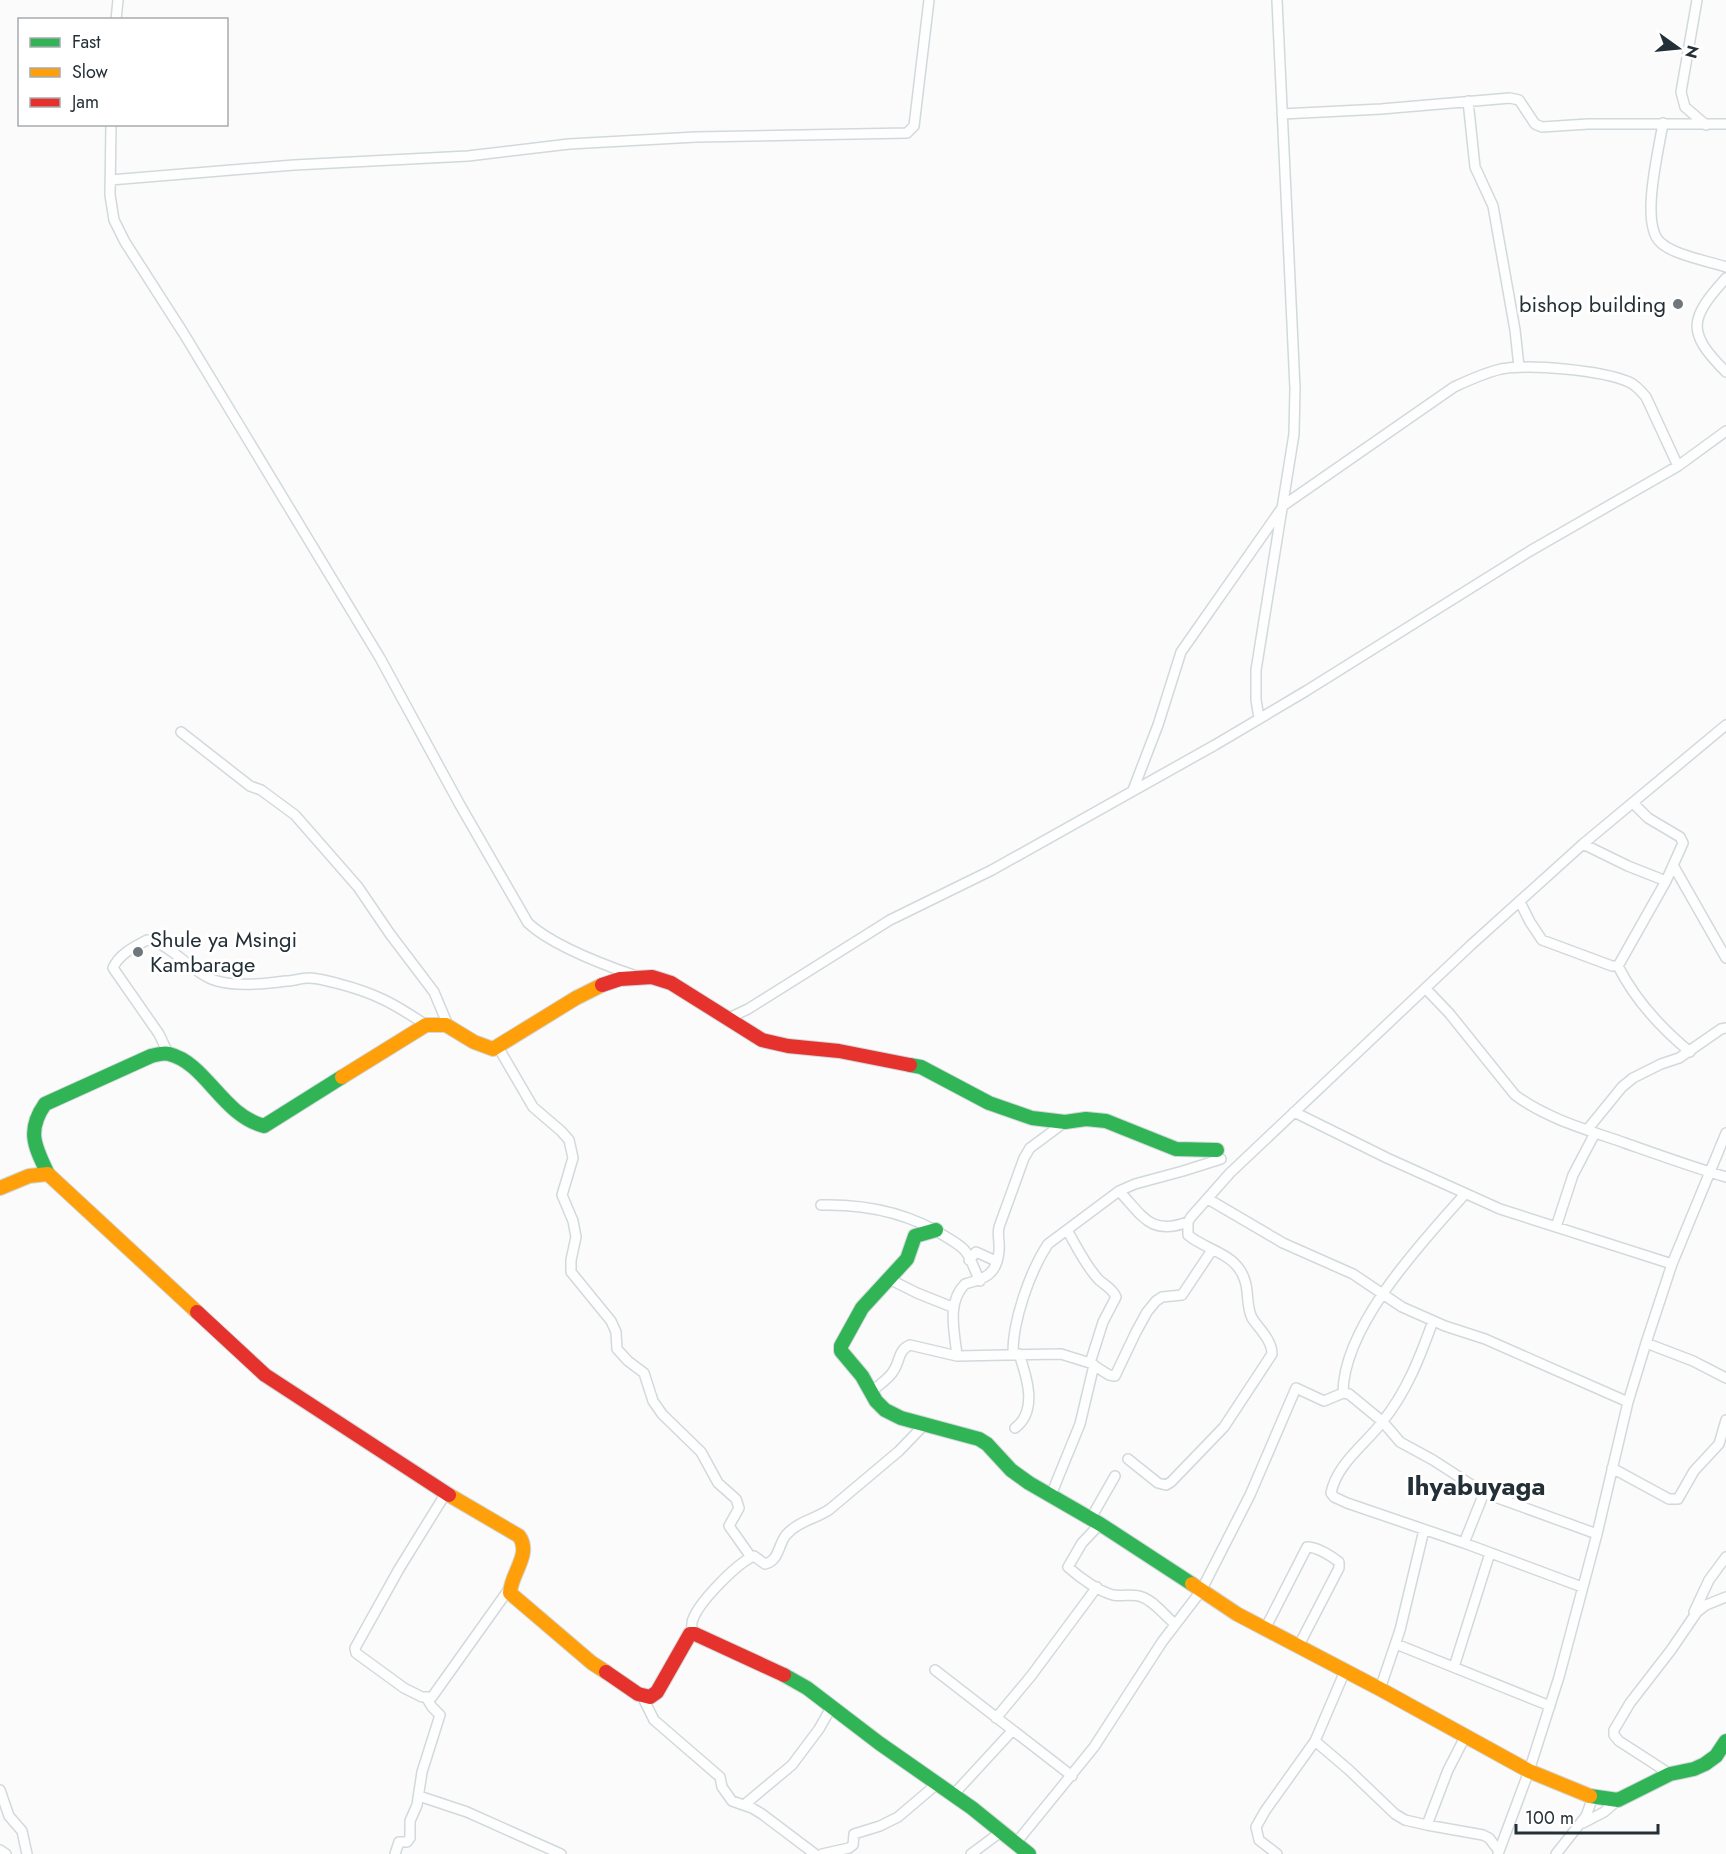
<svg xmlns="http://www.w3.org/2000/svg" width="1726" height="1854" font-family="Jost,sans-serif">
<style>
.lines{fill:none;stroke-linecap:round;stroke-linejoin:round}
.street-casing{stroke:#d2d9dc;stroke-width:12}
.fast-casing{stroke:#d2d9dc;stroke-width:16}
.slow-casing{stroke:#d2d9dc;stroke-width:16}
.jam-casing{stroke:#d2d9dc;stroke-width:16}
.street{stroke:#fefefe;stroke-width:9}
.fast{stroke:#30b455;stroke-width:14}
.slow{stroke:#ff9f0a;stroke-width:14}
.jam{stroke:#e5322d;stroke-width:14}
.poi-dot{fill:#6f777c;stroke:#fff;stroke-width:2}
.labels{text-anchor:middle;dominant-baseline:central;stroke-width:6;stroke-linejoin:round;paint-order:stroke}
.poi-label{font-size:22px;fill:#243037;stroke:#fff;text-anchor:end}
.quarter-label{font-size:26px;font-weight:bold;fill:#243037;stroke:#fff}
</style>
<rect width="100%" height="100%" fill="#fbfbfb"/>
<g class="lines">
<g class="street-casing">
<path id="street" d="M1697 0 1681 92 1685 107 1706 125
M116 20 118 0
M1468 101 1475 167 1493 206 1515 330 1519 367
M1282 114 1381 109 1510 98 1519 100 1535 124 1542 127 1588 124H1726
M1663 123C1659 149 1640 223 1660 242 1673 255 1708 261 1726 267
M111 124 110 195 114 220 125 242 184 334 380 658 460 805 528 923C553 946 604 965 636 976
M110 180 294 165 468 156 569 144 696 137 907 133 914 126 929 0
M1726 278C1689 319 1686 332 1726 372
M1259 718 1256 700V670L1294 434 1295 388 1277 0
M181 732 250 786 261 790 295 815 358 887 390 934 434 992 447 1023
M1133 790 1158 725 1181 652 1284 505 1454 387C1469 380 1484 373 1501 369 1531 364 1601 370 1629 382 1636 385 1641 391 1646 397L1678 466
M1583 844 1628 866 1666 881
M1673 865 1726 958
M1520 902 1530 922 1542 940 1612 966H1618L1666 881 1683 843 1680 837 1648 818 1633 803
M1618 966C1635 1000 1661 1028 1690 1052
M1426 989 1449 1013 1515 1095C1547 1119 1588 1130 1625 1143 1659 1155 1692 1167 1726 1177
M727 1019 748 1009 890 920 992 870 1215 745 1306 691 1530 551 1678 466 1726 431
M498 1047 533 1107 561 1131 569 1140 573 1158 562 1195 573 1221 576 1237 571 1260V1272L611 1321 616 1332 617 1349 628 1361 644 1373 653 1401 662 1414 701 1452 718 1483 736 1499 739 1508 729 1526 751 1557
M168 1053 159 1034 113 968C119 954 134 947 147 940 168 941 194 975 217 981 238 987 265 984 286 981 293 981 301 978 309 978 318 978 327 981 336 983 375 993 393 1003 426 1025
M1294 1112 1387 1158 1500 1209 1672 1264
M1587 1130 1622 1087 1633 1078 1661 1064 1679 1058 1721 1029 1726 1028
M1119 1191C1143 1216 1150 1236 1188 1222
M1208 1199 1283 1243 1353 1274 1402 1307 1445 1326 1485 1339 1628 1402
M821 1205C865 1204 910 1213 948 1238 954 1242 962 1246 966 1252 972 1260 975 1272 980 1281
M1556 1227 1573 1175 1595 1133
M1067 1230C1077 1247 1085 1265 1099 1280 1105 1285 1113 1289 1116 1297L1103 1322 1090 1363
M969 1260 976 1252 996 1261
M889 1279 917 1293 952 1307
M1433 1321C1420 1357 1407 1391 1383 1421 1366 1444 1337 1463 1331 1493L1334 1497 1347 1503 1464 1543 1582 1587
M1646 1343 1693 1361 1726 1378
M1013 1355C1012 1322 1030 1271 1048 1244L1119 1191 1135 1184 1183 1171 1221 1159
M957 1356C955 1333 946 1303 965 1284 984 1279 997 1275 999 1251 1000 1242 997 1235 999 1227L1024 1158 1030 1148 1065 1122
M872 1391C879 1385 890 1378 894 1370 900 1361 898 1350 910 1345L957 1356 1061 1354 1090 1363 1109 1375 1115 1376 1136 1332 1147 1312 1156 1301 1162 1297 1182 1295 1212 1250
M1343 1393C1343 1326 1422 1242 1465 1194
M1015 1428C1038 1411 1027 1377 1019 1354
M1128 1459 1158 1483 1166 1485 1171 1482 1224 1427 1272 1354C1272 1340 1259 1329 1252 1318 1246 1306 1249 1293 1245 1281 1237 1253 1207 1251 1188 1235V1222L1191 1217 1230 1173 1471 945 1583 844 1726 725
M1612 1468 1669 1499H1678L1694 1471 1719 1444 1726 1420
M446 1493 399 1569 355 1648 356 1653 404 1688 422 1697H432L509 1589
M1051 1495 1080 1424 1094 1365
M1091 1518 1115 1476
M1100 1524 1082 1543 1068 1567C1079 1577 1098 1591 1113 1595 1123 1597 1133 1593 1142 1597 1154 1601 1165 1616 1175 1624
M1464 1543 1484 1493
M1694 1612 1709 1580 1726 1557
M1265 1629 1307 1547C1317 1547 1331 1556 1339 1562V1568L1298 1647
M692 1633C692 1628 691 1623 693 1619 700 1601 737 1563 754 1556L765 1564C779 1561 778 1545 786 1535 798 1521 816 1519 830 1509L899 1451 924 1425
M1396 1644 1550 1706
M1454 1667 1490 1553
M935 1670 1072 1776
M1380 1689 1400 1630 1424 1530
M642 1696 654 1720 720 1777 722 1787 732 1801 752 1808 762 1814 815 1854
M996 1718 1031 1676 1097 1587
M1315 1741 1349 1770 1395 1814 1405 1820 1427 1825 1483 1835 1489 1838 1499 1851
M1670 1774 1619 1741 1614 1735V1730L1630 1703 1671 1650 1697 1612 1706 1605 1726 1597
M0 1790 9 1816 22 1831 27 1854
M954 1794 1012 1731
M419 1796 467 1812 561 1854
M744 1805 792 1765 819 1729 832 1706
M1583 1823 1604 1812 1618 1800
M1427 1825 1448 1770 1465 1737
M1016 1843 1094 1747 1162 1642 1201 1591 1250 1495 1296 1388 1324 1401 1343 1393 1349 1394 1383 1422 1400 1442 1433 1460 1484 1493 1597 1534
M0 1850 6 1854
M395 1854 399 1842H407L410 1838V1821L417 1805 422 1772 440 1715 432 1707 426 1697
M822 1854 849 1848 853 1845 854 1834 880 1826 898 1817 938 1783
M971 1854 1002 1831
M1277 1854 1259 1840 1256 1827 1265 1811 1315 1741 1345 1671
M1498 1854 1529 1771 1559 1677 1597 1534 1628 1402 1646 1343 1672 1264 1726 1133
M1556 1854 1586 1816 1593 1797"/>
</g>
<g class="fast-casing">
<path id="fast" d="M910 1065 921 1067 989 1103 1032 1118 1065 1122 1086 1119 1106 1121 1176 1149 1217 1150
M48 1174C35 1147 26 1131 45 1104L151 1056C157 1055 163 1052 169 1054 206 1063 222 1115 264 1126L342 1077
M936 1230 915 1236 907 1259 862 1308 841 1346V1351L862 1376 876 1401 885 1410 901 1418 979 1439 987 1444 1011 1470 1029 1483 1100 1524 1192 1584
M784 1675 807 1688 879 1743 972 1808 1029 1854
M1590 1796 1618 1800 1670 1774 1694 1769 1705 1764 1716 1756 1726 1741"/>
</g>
<g class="slow-casing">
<path id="slow" d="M342 1077 426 1025H446L474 1042 493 1049 576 998 602 985
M0 1188 29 1176 48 1174 197 1312
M449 1495 519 1536C532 1554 511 1573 510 1593L592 1663 606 1672
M1192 1584 1237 1614 1380 1689 1529 1771 1590 1796"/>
</g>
<g class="jam-casing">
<path id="jam" d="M602 985 620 979 652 977 671 983 762 1040 788 1046 839 1051 910 1065
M197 1312 265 1375 449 1495
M606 1672 638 1694 650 1697 657 1692 690 1634H695L784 1675"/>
</g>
<use href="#street" class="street"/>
<use href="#fast" class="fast"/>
<use href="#slow" class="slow"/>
<use href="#jam" class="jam"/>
</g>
<g class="poi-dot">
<circle cx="1678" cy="304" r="6"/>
<circle cx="138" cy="952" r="6"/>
</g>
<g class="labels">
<g class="poi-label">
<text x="1666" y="304">bishop building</text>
<text x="150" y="939" text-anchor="start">Shule ya Msingi<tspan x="150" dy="25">Kambarage</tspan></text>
</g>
<g class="quarter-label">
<text x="1476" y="1486">Ihyabuyaga</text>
</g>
</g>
<rect x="18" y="18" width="210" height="108" fill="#ffffff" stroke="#a7acaf" stroke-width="1.5"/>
<rect x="30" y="38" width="30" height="9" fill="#30b455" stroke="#a7acaf" stroke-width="1.5"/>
<text x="72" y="48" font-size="18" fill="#243037">Fast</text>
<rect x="30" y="68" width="30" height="9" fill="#ff9f0a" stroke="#a7acaf" stroke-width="1.5"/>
<text x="72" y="78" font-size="18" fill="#243037">Slow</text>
<rect x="30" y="98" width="30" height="9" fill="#e5322d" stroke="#a7acaf" stroke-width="1.5"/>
<text x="72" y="108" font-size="18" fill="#243037">Jam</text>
<g transform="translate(1678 48) rotate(105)" stroke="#ffffff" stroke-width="4.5" paint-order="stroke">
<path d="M0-4.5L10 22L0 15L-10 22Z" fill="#243037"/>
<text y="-9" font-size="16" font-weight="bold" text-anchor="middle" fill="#243037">N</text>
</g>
<path d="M1516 1824v9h142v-9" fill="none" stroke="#243037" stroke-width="3"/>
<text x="1525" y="1824" font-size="18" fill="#243037" stroke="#ffffff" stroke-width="4.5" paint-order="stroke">100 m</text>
</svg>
